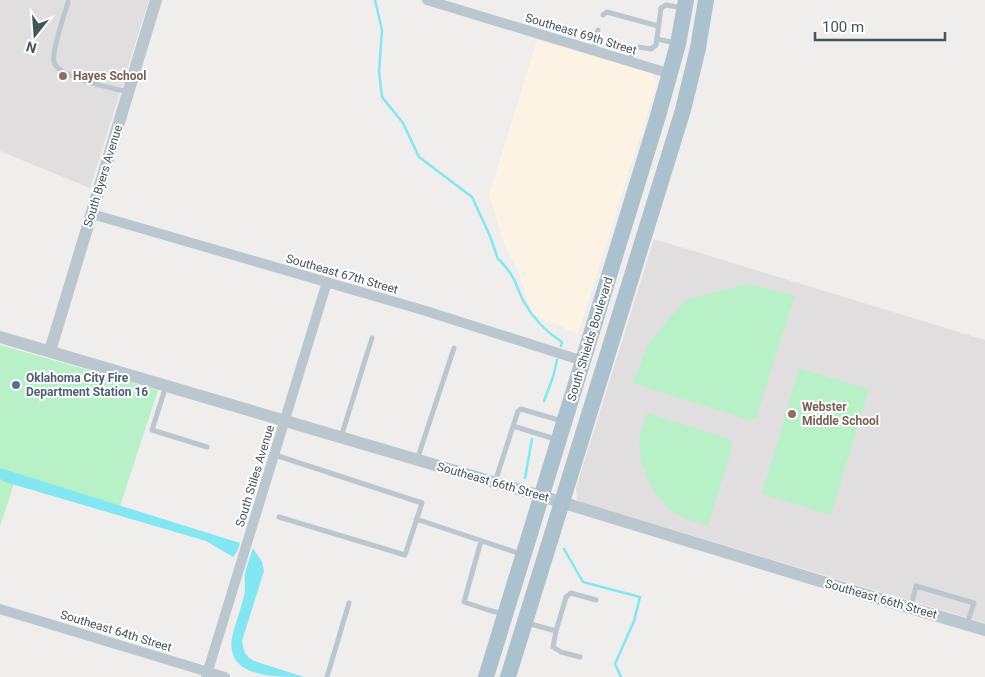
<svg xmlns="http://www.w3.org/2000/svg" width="985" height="677" font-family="Roboto,sans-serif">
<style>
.commercial{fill:#fdf3e4}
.education{fill:#e1dedf}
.green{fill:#b8f1c7}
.water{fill:#83e7f1}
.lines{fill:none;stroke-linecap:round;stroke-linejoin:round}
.stream{stroke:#83e7f1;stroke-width:2.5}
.service{stroke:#bac7ce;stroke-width:5}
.minor{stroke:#bac7ce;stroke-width:10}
.tertiary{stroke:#bac7ce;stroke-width:12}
.primary{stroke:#abc1ce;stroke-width:16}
.education-dot{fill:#8d6e63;stroke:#fff;stroke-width:2}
.service-dot{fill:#5c6f8a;stroke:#fff;stroke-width:2}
.labels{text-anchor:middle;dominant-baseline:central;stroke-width:4;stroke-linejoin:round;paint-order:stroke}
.street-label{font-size:12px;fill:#44545c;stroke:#fff}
.education-label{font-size:12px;font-weight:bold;fill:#785e54;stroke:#fff;text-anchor:start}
.service-label{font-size:12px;font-weight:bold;fill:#4e5e75;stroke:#fff;text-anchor:start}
</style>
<rect width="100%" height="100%" fill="#f0eded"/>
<path class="commercial" d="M537 40 651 73 657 82 578 334 532 314 517 267 505 246 489 195Z"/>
<path class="education" d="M0 0H149L90 188 0 151Z
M654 239 985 340V623L580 502 577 499 576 488Z"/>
<path class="green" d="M747 284 795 295 756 418 748 420 633 383 648 344 685 300Z
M0 345 158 390 120 506 17 474 0 527Z
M799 368 869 389 831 515 762 494Z
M647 413 730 439 732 448 708 526C696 522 683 519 672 511 652 494 636 463 640 435 642 428 645 420 647 413Z"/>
<path class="water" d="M0 468 240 543 237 552 233 557 206 541 5 482 0 479Z
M253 548 262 562 264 571 242 641C244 651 245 656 254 661L304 677C271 677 222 677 233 633 236 621 241 609 244 596 246 588 244 581 245 574 247 565 250 557 253 548Z"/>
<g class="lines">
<path class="stream" d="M375 0 382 30 379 72 382 97 403 123 419 157 472 197 490 236 498 259 500 260C504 266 509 270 512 276 517 284 519 293 524 302 533 318 546 332 562 342L561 346
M544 401 553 377 557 360
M525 478 532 439
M564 549 583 582 640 597 634 621 615 664 621 677"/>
<path class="service" d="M68 2C65 13 51 52 54 62 59 78 112 88 128 92
M603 15 607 12 658 26
M657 39 675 43
M593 50 598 30
M630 61 633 48 638 47 651 49 656 45 661 8 666 5 683 8
M166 386 152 430 207 447
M513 426 555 439
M341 437 372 338
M275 455 422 503 405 555 279 517
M417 460 454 348
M495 482 518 411 521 409 562 421
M416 519 521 554
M481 541 464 602 488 610 504 614
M911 607 916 586 974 603 967 624
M527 623 556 631 566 597 571 593 596 600
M556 631 553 647 561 652 580 657
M327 677 349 603"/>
<path class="minor" d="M427 0 671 74
M92 214 426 311 583 361
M0 609 225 677
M206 677 327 282"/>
<path class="tertiary" d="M0 337 541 496 833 585 985 630
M50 351 156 0"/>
<path class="primary" d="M486 677 658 116 678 44 686 0
M508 677 683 110 698 48 706 0"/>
</g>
<g class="education-dot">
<circle cx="63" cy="76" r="5"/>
<circle cx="792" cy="414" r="5"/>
</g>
<circle class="service-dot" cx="16" cy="385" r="5"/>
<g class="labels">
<g class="street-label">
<text transform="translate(581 34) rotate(17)">Southeast 69th Street</text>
<text transform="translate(103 176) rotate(-73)">South Byers Avenue</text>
<text transform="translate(342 274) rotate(16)">Southeast 67th Street</text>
<text transform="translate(590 339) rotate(-73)">South Shields Boulevard</text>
<text transform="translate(255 476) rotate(-73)">South Stiles Avenue</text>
<text transform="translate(493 482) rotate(16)">Southeast 66th Street</text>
<text transform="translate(881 599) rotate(16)">Southeast 66th Street</text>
<text transform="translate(116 631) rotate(17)">Southeast 64th Street</text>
</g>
<g class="education-label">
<text x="73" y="76">Hayes School</text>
<text x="802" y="407">Webster<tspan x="802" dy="14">Middle School</tspan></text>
</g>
<g class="service-label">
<text x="26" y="378">Oklahoma City Fire<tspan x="26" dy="14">Department Station 16</tspan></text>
</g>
</g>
<g transform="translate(35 35) rotate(197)" stroke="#ffffff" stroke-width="4" paint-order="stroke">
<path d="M0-4L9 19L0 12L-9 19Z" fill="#44545c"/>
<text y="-8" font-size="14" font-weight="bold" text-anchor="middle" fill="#44545c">N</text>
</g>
<path d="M815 32v8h130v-8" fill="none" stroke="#44545c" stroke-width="2.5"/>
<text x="822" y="32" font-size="15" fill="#44545c" stroke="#ffffff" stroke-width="4" paint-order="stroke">100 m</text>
</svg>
